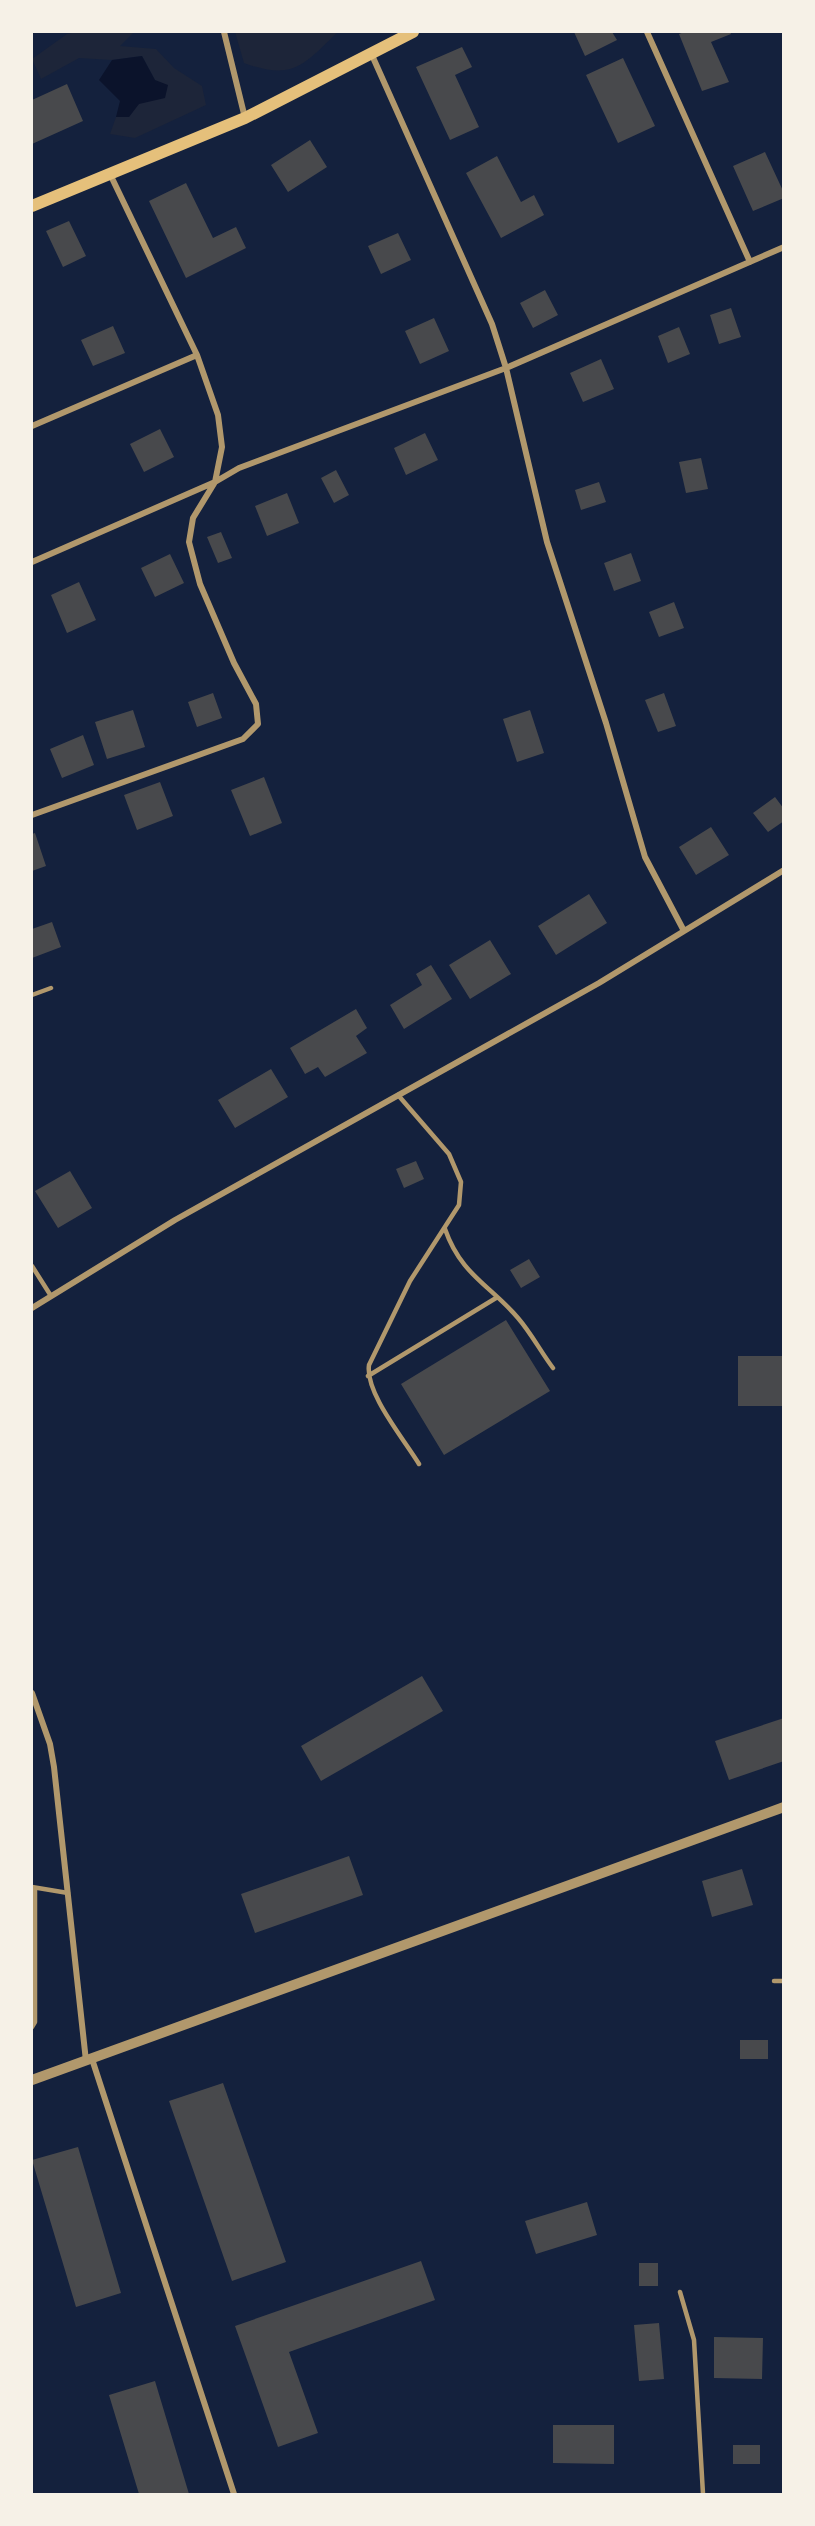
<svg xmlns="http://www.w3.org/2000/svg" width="815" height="2526" font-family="Manrope,sans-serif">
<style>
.green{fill:#1d2539}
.water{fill:#0b132b}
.building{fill:#48494c}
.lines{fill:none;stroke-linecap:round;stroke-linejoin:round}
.service{stroke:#b1986c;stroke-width:4.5}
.minor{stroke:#b1986c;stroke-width:6}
.tertiary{stroke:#b1986c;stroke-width:10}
.secondary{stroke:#e5c07b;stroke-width:12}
</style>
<rect width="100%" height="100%" fill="#14213d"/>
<path class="green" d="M76 32H134L120 46 156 49 174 68 202 86 206 105 135 138 110 134 116 117H129L155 80 142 56 112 60 79 58 41 79 32 59 67 34Z
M235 32H338C303 65 294 81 244 63Z"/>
<path class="water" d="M142 56 155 80 168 85 165 98 139 104 129 117H116L120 101 99 80 112 60Z"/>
<path class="building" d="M574 32H612L617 40 585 56Z
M684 32H730L731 34 711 42 729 82 702 91 679 34Z
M462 47 472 67 455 75 479 127 450 140 416 67Z
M623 58 655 126 618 143 586 75Z
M67 84 83 121 32 144V100Z
M310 140 327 167 288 192 271 165Z
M765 152 784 193V198L753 211 733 166Z
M497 156 521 202 534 195 544 215 501 238 466 173Z
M186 183 213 238 236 227 246 248 186 278 149 201Z
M69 221 86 256 63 267 46 231Z
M398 233 411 260 381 274 368 246Z
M545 290 558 315 533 328 520 303Z
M731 308 741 337 719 344 710 315Z
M434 318 449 351 420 364 405 331Z
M113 326 125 353 93 366 81 340Z
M679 327 690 354 668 363 658 336Z
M601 359 614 389 583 402 570 373Z
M160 429 174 457 144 472 130 444Z
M425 433 438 460 406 475 394 448Z
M701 458 708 489 686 493 679 462Z
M336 470 349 495 334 503 321 478Z
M599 482 606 502 581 510 575 490Z
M287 493 299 523 267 536 255 506Z
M221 532 232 558 218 563 207 537Z
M631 553 641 581 614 591 604 563Z
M170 554 184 583 155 597 141 568Z
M79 582 96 620 67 633 51 595Z
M674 602 684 628 659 637 649 612Z
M213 693 222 718 197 727 188 702Z
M664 693 676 726 658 732 645 700Z
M133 710 145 747 107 759 95 722Z
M530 710 544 753 517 762 503 719Z
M83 735 94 765 62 778 50 749Z
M264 777 282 823 250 836 231 790Z
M160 782 173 816 137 830 124 795Z
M775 797 784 809V821L768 832 753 813Z
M711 827 729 855 696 875 679 847Z
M35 833 46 866 32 871V834Z
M589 894 607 923 556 955 538 926Z
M52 922 61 947 32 958V929Z
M490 940 511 974 470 999 449 965Z
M431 965 452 999 404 1029 390 1005 422 985 416 974Z
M356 1009 367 1028 356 1036 367 1053 325 1077 318 1067 305 1074 290 1048Z
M271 1069 288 1097 235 1128 218 1100Z
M416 1161 424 1179 404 1188 396 1169Z
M70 1171 92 1208 58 1228 35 1191Z
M529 1259 540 1277 521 1288 510 1270Z
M506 1320 550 1391 444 1455 401 1384Z
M738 1356H784V1406H738Z
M422 1676 443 1711 321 1781 301 1746Z
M784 1718V1761L729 1780 715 1741Z
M349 1856 363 1895 255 1933 241 1894Z
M742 1869 753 1905 712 1917 702 1881Z
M740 2040H768V2059H740Z
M223 2083 286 2262 232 2281 169 2101Z
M78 2147 121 2293 76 2307 32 2160Z
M587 2202 597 2235 536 2254 525 2221Z
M421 2261 435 2300 289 2352 318 2433 278 2447 235 2326Z
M639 2263H658V2286H639Z
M659 2323 664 2379 639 2381 634 2325Z
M714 2337 763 2338 762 2379 714 2378Z
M155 2381 189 2494H139L109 2395Z
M553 2425H614V2464L553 2463Z
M733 2445H760V2464H733Z"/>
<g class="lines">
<path class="service" d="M32 995 51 988
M398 1095 449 1154 461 1182 459 1205 410 1281 369 1365C365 1393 404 1439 419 1464
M445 1229C461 1275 490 1285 518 1318 531 1333 541 1352 553 1368
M32 1266 51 1296
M368 1376 496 1298
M32 1887 68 1893
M774 1981H784
M32 2027 35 2022V1888
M680 2292 694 2340 703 2494"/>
<path class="minor" d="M224 32 245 118
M647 32 750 262
M371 53 492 324 506 368 547 542 606 723 645 857 684 931
M32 426 197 355
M32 562 215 482 239 468 506 368 784 247
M32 815 243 739 258 724 256 704 234 663 200 584 189 542 193 518 215 482 222 447 218 415 197 355 110 174
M32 1308 175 1220 599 983 784 870
M32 1693 50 1744 54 1767 86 2061
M92 2059 234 2494"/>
<path class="tertiary" d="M32 2080 784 1807"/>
<path class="secondary" d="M32 206 245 118 413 32"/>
</g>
<rect width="815" height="2526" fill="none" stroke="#f6f1e7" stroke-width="66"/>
</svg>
